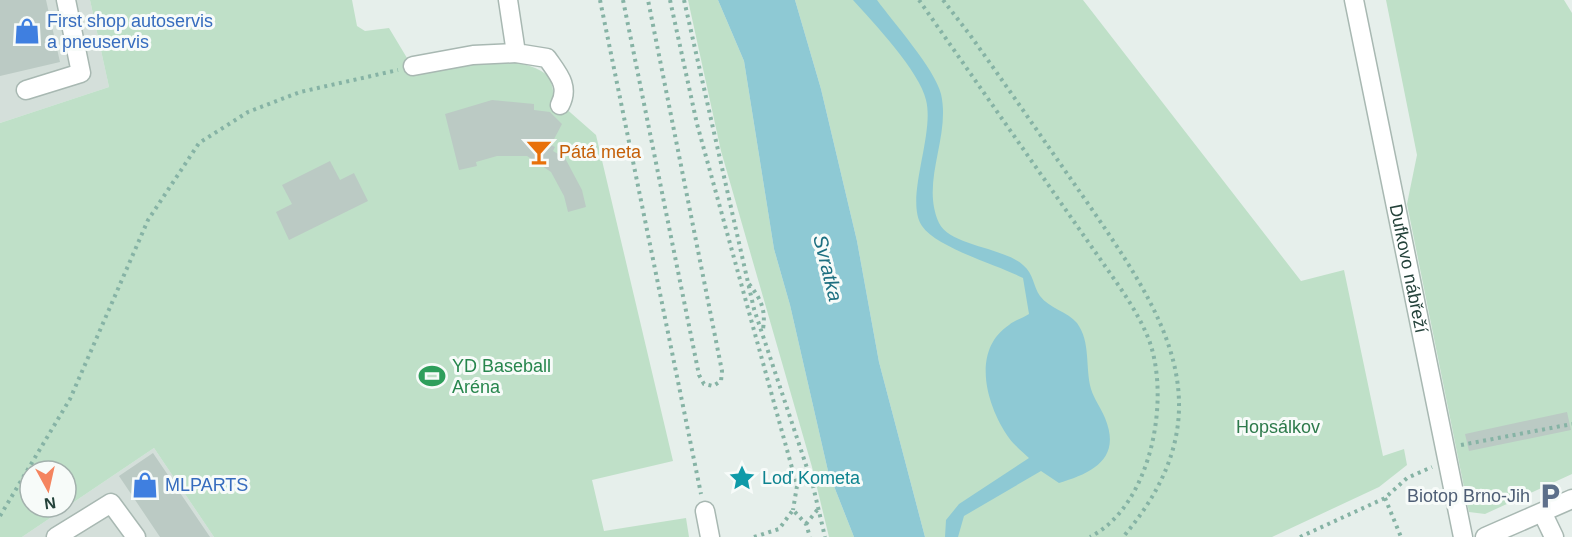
<svg xmlns="http://www.w3.org/2000/svg" width="1572" height="537" font-family="Arial,sans-serif">
<style>
.built{fill:#d4dfda}
.green{fill:#bfe0c8;fill-rule:evenodd}
.water{fill:#8ec9d4}
.building{fill:#bbcac4}
.lines{fill:none;stroke-linecap:round;stroke-linejoin:round}
.minor-casing{stroke:#a8b8b2;stroke-width:21}
.path{stroke:#86b3a5;stroke-width:4;stroke-dasharray:3 4.5;stroke-linecap:butt}
.minor{stroke:#fff;stroke-width:18}
.labels{text-anchor:middle;dominant-baseline:central;stroke-width:6;stroke-linejoin:round;paint-order:stroke}
.shop-label{font-size:18px;fill:#366cbe;stroke:#f7fbf9;text-anchor:start}
.food-label{font-size:18px;fill:#c56008;stroke:#f7fbf9;text-anchor:start}
.street-label{font-size:18px;fill:#24423a;stroke:#f7fbf9}
.leisure-label{font-size:18px;fill:#27864d;stroke:#f7fbf9;text-anchor:start}
.park-label{font-size:18px;fill:#2d7a4b;stroke:#f7fbf9}
.culture-label{font-size:18px;fill:#0d838f;stroke:#f7fbf9;text-anchor:start}
.service-label{font-size:18px;fill:#4e5e75;stroke:#f7fbf9;text-anchor:end}
.water-label{font-size:20px;font-style:italic;fill:#1c6f80;stroke:#f7fbf9}
</style>
<rect width="100%" height="100%" fill="#e6efeb"/>
<path class="built" d="M0 0H90L109 87 0 123Z
M154 448 214 537H22Z"/>
<path class="green" d="M90 0H352L357 26 365 31 389 28 407 58 410 75C451 64 514 48 550 77L555 99 596 135 673 461 592 480 604 531 686 518 689 537H214L154 448 22 537H0V123L109 87ZM30 471H66V507H30Z
M688 0H718L744 61 774 249 790 305 828 471 854 537H829L812 467 721 151Z
M795 0H1083L1301 281 1344 270 1383 456 1404 449 1407 465 1379 487 1272 537H925L879 362 857 241 821 89Z
M1386 0H1564L1572 13V474L1485 514 1469 512 1407 204 1417 155Z"/>
<path class="water" d="M718 0H795L821 89 857 241 879 362 925 537H854L828 471 790 305 774 249 744 61Z
M853 0H877C893 22 935 69 941 94 951 137 920 182 939 223 950 246 1003 247 1023 265 1034 274 1033 286 1040 296 1049 308 1068 312 1077 323 1091 342 1085 367 1091 389 1094 399 1101 408 1105 418 1122 459 1092 473 1059 483L1041 471 964 516 958 537H945L946 520 959 504 1029 458C1023 452 1015 446 1009 438 987 407 970 351 1009 325 1015 320 1023 318 1029 314L1023 278C998 265 937 248 922 226 904 199 935 135 926 100 920 72 873 22 853 0Z"/>
<path class="building" d="M0 0H46L60 62 0 76Z
M492 100 534 104V110L550 112 562 124 551 145 555 147 553 151 565 158 582 190 586 207 568 212 564 196 551 172 527 156H497L476 162 477 166 459 170 445 114Z
M330 161 340 180 354 173 368 201 289 240 276 212 292 204 282 185Z
M1567 412 1571 430 1469 451 1465 434Z
M153 453 210 537H160L119 476Z"/>
<g class="lines">
<g class="minor-casing">
<g id="minor">
<path d="M508 0 516 53 547 58C558 74 570 86 560 105"/>
<path id="s1" d="M1354 0 1463 537"/>
<path d="M413 66 473 55 516 53"/>
<path d="M26 90 81 73 66 0"/>
<path d="M705 511 710 537"/>
<path d="M1543 514 1554 537"/>
<path d="M56 537 111 503 136 537"/>
<path d="M1485 537 1572 499"/>
</g>
</g>
<path class="path" d="M600 0 701 494
M623 0 699 375 704 384 713 386 721 381 722 371 648 0
M670 0 697 124 797 486 793 510
M684 0 754 309 813 486 825 537
M919 0 1112 276C1126 296 1140 317 1149 340 1171 400 1151 506 1090 537
M943 0 970 35C1008 88 1045 142 1082 195 1162 311 1232 409 1123 537
M749 284C761 299 766 310 763 329
M1461 445 1572 424
M1385 498 1401 537
M0 516 70 399 148 220 199 143 248 112 300 92 398 70
M806 524 818 509
M754 537 779 529 793 510 806 524 810 537
M1300 537 1385 498 1407 478 1432 467"/>
<use href="#minor" class="minor"/>
</g>
<defs>
<g id="shop-bare" transform="scale(2.07)"><path d="M-5-2.5h2.3a2.7 3.5 0 0 1 5.4 0H5L5.5 6h-11ZM-1.5-2.5h3a1.5 2.3 0 0 0-3 0Z" fill="#3f7fe0" stroke="#f7fbf9" stroke-width="2.5" paint-order="stroke"/></g>
<g id="bar-bare" transform="scale(2.07)"><path d="M-6-5H6L.8 .8V4.5H3.5V6h-7V4.5H-.8V.8Z" fill="#e8710a" stroke="#f7fbf9" stroke-width="2.5" paint-order="stroke"/></g>
<g id="stadium-bare" transform="scale(2.07)"><path d="M0-5a6.5 5 0 1 0 0 10a6.5 5 0 1 0 0-10ZM-3.5-1.8h7v3.6h-7Z" fill="#2e9e5b" stroke="#f7fbf9" stroke-width="2.5" paint-order="stroke"/></g>
<g id="sight-bare" transform="scale(2.07)"><path d="M0-6L1.8-2.2L6-1.7L2.9 1.2L3.7 5.4L0 3.3L-3.7 5.4L-2.9 1.2L-6-1.7L-1.8-2.2Z" fill="#0f9aa8" stroke="#f7fbf9" stroke-width="2.5" paint-order="stroke"/></g>
<g id="parking-bare" transform="scale(2.07)"><path d="M-3.5-5.5H1a3.5 3.5 0 0 1 0 7H-1V5.5H-3.5ZM-1-3.4V-.6H.8a1.4 1.4 0 0 0 0-2.8Z" fill="#5c6f8a" stroke="#f7fbf9" stroke-width="2.5" paint-order="stroke"/></g>
</defs>
<g fill-rule="evenodd">
<use href="#shop-bare" x="27" y="31"/>
<use href="#bar-bare" x="539" y="152"/>
<use href="#stadium-bare" x="432" y="376"/>
<use href="#sight-bare" x="742" y="478"/>
<use href="#shop-bare" x="145" y="485"/>
<use href="#parking-bare" x="1550" y="496"/>
</g>
<g class="labels">
<g class="shop-label">
<text x="47" y="21">First shop autoservis<tspan x="47" dy="21">a pneuservis</tspan></text>
<text x="165" y="485">MLPARTS</text>
</g>
<g class="food-label">
<text x="559" y="152">Pátá meta</text>
</g>
<g class="street-label">
<text stroke="none"><textPath href="#s1" startOffset="274">Dufkovo nábřeží</textPath></text>
</g>
<g class="leisure-label">
<text x="452" y="366">YD Baseball<tspan x="452" dy="21">Aréna</tspan></text>
</g>
<g class="park-label">
<text x="1278" y="427">Hopsálkov</text>
</g>
<g class="culture-label">
<text x="762" y="478">Loď Kometa</text>
</g>
<g class="service-label">
<text x="1530" y="496">Biotop Brno-Jih</text>
</g>
<g class="water-label">
<text transform="translate(828 268) rotate(76)">Svratka</text>
</g>
</g>
<g transform="translate(48 489) rotate(172)"><circle r="28" fill="#f7fbf9" stroke="#a3b1ad" stroke-width="1.5"/>
<path d="M0-4.5L10 22L0 15L-10 22Z" fill="#f4845f"/>
<text y="-9" font-size="16" font-weight="bold" text-anchor="middle" fill="#24423a">N</text>
</g>
</svg>
